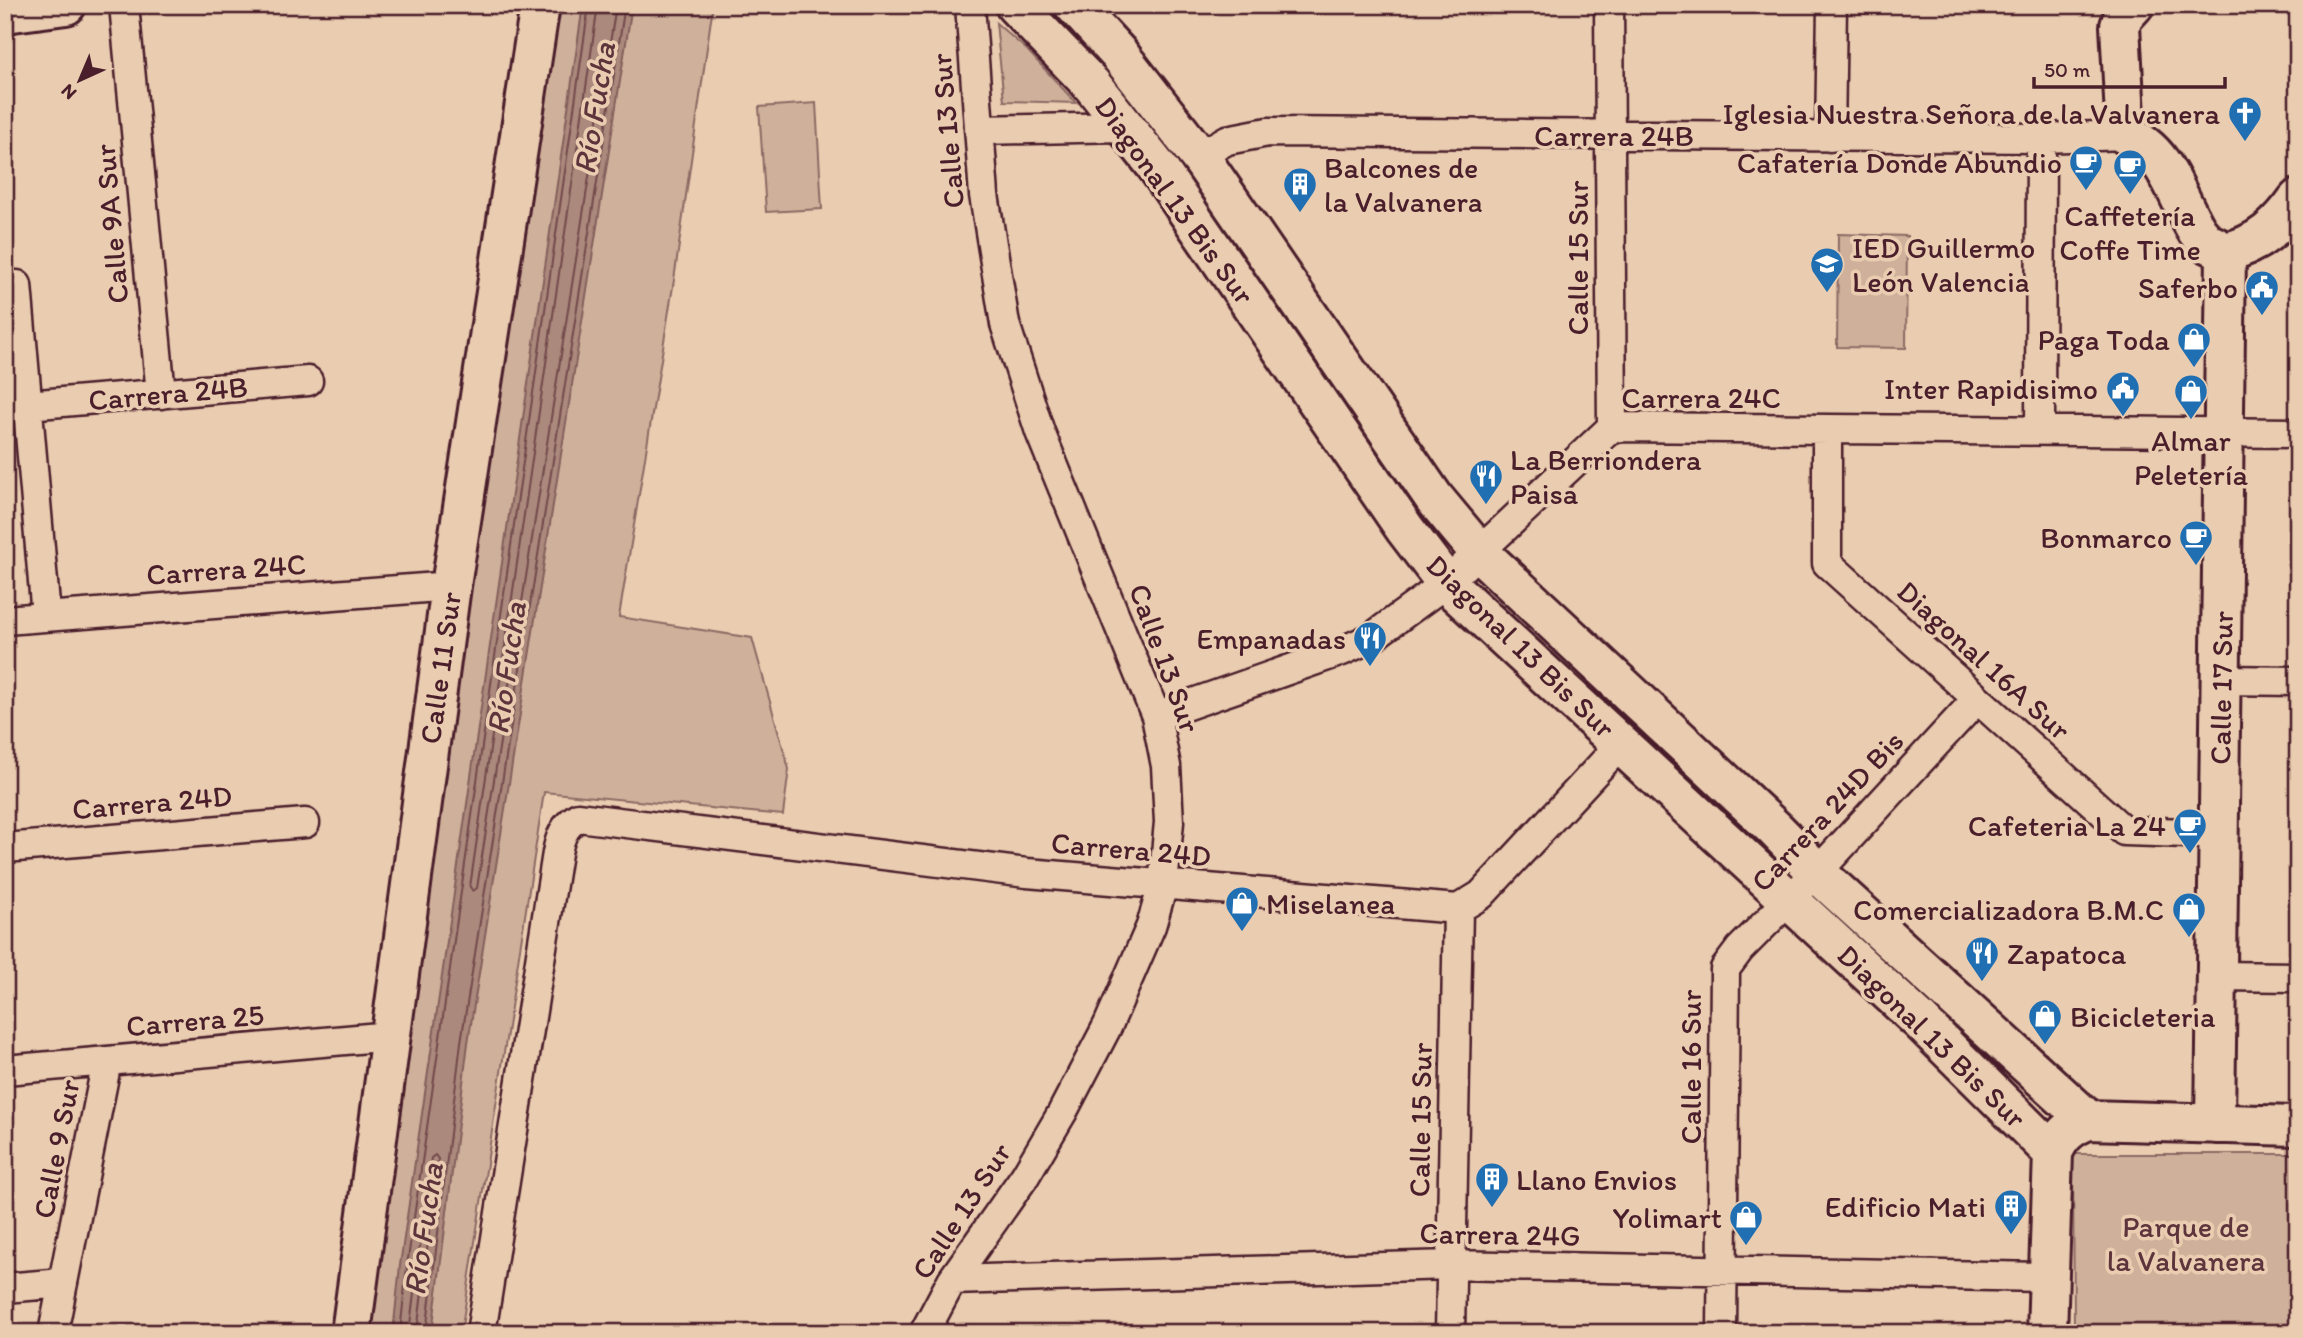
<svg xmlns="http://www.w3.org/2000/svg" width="2303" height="1338" font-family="Itim,sans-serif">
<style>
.green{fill:#cfb19b;stroke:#8c6863;stroke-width:2}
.water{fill:#ab897c;stroke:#845f5c;stroke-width:2}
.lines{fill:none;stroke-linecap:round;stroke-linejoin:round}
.shore{stroke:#71494b;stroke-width:2}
.street-casing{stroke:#4a1f2b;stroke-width:33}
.secondary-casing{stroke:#4a1f2b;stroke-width:44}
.street{stroke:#eacdb1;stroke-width:28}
.secondary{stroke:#eacdb1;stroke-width:38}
.labels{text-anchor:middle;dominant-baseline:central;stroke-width:7;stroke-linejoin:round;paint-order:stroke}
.poi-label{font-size:30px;fill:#4a1f2b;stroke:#eacdb1;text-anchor:end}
.street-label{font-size:30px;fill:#4a1f2b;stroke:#eacdb1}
.park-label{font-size:30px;fill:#5e353c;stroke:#eacdb1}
.water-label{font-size:32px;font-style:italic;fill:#5d343b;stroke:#eacdb1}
</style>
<rect width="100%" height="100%" fill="#eacdb1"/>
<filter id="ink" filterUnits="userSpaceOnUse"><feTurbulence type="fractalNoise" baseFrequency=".0143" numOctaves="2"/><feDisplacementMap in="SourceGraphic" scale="14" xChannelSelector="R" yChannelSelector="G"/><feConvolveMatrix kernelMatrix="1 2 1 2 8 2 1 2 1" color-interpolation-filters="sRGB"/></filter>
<g filter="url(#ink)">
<path class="green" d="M561 5H713L674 280 619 617 752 638 789 769 783 815 544 792 461 1333H366L448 690Z
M996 23 1027 50 1076 103 1004 101Z
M816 103 822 209 766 212 759 107Z
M1838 234 1907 236 1906 348 1837 347Z
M1332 369 1449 534 1433 545 1316 380Z
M1489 580 1789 861 1775 876 1475 595Z
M2073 1154H2298V1333H2074Z"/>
<path class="water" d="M583 5H632L468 1043 432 1333H393L400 1265Z"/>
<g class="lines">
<path class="shore" d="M598 5 470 887 473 891 477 888 616 5
M400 1333 407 1266 589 5
M409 1333 431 1158 435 1155 438 1159 417 1333
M426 1333 461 1042 625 5"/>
<g class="street-casing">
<path id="street" d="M124 5 161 394
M1609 5 1612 427
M979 130 1125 127
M1830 137 1832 5
M1199 156 1227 140 1268 132 2041 138 2126 135
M5 286 17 285 46 616
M27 405 308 381
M2040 429 2041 138
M1827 431V563L2124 831 2219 834
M5 620 451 586
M2222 680 2298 681
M1156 716 1342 651 1371 638 1446 583 1612 427 2298 433
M5 848 305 823
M2217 976 2298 977
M5 1070 391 1036
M952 1280 1450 1265 2048 1277
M5 1288 63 1283
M53 1333 107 1061
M481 1333 557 853C560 837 564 826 578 817L1027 873 1458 909 1481 895 1621 744
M924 1333 952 1280 1025 1176 1062 1113 1108 1025 1151 926 1163 885 1169 822 1166 766 1156 716 1040 432 1005 324 984 195 970 5
M1450 1333 1458 909
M1722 1333 1725 969 1740 949 1823 866 1977 699"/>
</g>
<g class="secondary-casing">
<path id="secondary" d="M1015 5 1092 85 1157 167 1405 529 1446 583 1918 1019 2053 1153
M1074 5 1119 54 1202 160 1434 498 1479 552 1775 829 1827 882 2088 1120
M2134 5 2123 17 2120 26 2126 135C2168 152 2175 195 2197 231L2206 242 2226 252
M5 13 66 5
M2226 252C2258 245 2279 226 2298 199
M2215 1124 2226 252
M351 1333 451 586 540 5
M2047 1333 2053 1153C2060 1135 2070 1127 2088 1120L2298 1126"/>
</g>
<use href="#street" class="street"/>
<use href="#secondary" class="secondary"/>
</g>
</g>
<defs>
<g id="church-pin" transform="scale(1.75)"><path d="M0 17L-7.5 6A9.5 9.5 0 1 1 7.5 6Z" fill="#1f6fb2" stroke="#eacdb1"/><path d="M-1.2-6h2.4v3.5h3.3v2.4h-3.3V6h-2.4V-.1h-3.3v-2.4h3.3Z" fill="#fff"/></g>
<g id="cafe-pin" transform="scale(1.75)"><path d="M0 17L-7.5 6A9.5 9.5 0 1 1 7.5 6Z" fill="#1f6fb2" stroke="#eacdb1"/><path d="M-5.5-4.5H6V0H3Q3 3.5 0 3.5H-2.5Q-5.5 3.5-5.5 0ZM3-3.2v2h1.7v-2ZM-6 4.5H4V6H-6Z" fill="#fff"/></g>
<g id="building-pin" transform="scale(1.75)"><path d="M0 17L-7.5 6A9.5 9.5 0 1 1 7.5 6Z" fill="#1f6fb2" stroke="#eacdb1"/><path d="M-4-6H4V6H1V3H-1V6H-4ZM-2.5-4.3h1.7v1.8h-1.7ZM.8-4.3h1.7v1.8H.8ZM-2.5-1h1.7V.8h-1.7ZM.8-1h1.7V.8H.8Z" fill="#fff"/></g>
<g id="school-pin" transform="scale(1.75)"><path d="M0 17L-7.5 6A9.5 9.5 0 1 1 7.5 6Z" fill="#1f6fb2" stroke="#eacdb1"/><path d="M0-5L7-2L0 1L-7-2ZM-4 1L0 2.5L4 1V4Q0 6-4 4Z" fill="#fff"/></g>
<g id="civic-pin" transform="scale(1.75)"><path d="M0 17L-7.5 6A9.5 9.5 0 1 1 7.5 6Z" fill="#1f6fb2" stroke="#eacdb1"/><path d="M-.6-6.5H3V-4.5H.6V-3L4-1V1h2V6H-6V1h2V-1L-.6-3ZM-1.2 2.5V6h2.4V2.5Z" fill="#fff"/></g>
<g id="shop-pin" transform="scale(1.75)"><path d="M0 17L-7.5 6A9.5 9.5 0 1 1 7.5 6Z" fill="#1f6fb2" stroke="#eacdb1"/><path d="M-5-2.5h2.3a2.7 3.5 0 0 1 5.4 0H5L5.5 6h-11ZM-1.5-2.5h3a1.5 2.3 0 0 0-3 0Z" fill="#fff"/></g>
<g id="restaurant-pin" transform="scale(1.75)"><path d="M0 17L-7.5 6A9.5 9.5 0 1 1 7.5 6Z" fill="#1f6fb2" stroke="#eacdb1"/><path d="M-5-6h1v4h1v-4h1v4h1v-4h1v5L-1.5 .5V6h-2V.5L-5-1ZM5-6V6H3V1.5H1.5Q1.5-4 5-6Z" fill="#fff"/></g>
</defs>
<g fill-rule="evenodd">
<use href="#church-pin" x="2245" y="113"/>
<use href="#cafe-pin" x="2086" y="162"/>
<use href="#cafe-pin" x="2130" y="166"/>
<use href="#building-pin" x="1300" y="184"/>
<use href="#school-pin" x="1827" y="264"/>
<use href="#civic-pin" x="2262" y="287"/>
<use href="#shop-pin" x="2194" y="339"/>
<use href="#civic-pin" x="2123" y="388"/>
<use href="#shop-pin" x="2191" y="391"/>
<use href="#restaurant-pin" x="1486" y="476"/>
<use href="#cafe-pin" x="2196" y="537"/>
<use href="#restaurant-pin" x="1370" y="638"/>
<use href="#cafe-pin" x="2190" y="825"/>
<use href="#shop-pin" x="1242" y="903"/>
<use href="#shop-pin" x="2189" y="909"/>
<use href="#restaurant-pin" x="1982" y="953"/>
<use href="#shop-pin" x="2045" y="1016"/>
<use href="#building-pin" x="1492" y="1179"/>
<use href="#building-pin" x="2011" y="1206"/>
<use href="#shop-pin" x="1746" y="1217"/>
</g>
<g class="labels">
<g class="poi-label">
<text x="2220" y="113">Iglesia Nuestra Señora de la Valvanera</text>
<text x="2062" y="162">Cafatería Donde Abundio</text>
<text x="1324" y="167" text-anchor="start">Balcones de<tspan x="1324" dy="34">la Valvanera</tspan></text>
<text x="2130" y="215" text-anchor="middle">Caffetería<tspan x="2130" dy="34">Coffe Time</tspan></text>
<text x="1852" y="247" text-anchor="start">IED Guillermo<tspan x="1852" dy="34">León Valencia</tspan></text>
<text x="2238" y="287">Saferbo</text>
<text x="2170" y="339">Paga Toda</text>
<text x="2098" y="388">Inter Rapidisimo</text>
<text x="2191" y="440" text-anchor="middle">Almar<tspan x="2191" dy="34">Peletería</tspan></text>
<text x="1510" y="459" text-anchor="start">La Berriondera<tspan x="1510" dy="34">Paisa</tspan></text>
<text x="2172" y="537">Bonmarco</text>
<text x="1346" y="638">Empanadas</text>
<text x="2166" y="825">Cafeteria La 24</text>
<text x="1266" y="903" text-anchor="start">Miselanea</text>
<text x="2164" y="909">Comercializadora B.M.C</text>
<text x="2007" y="953" text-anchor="start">Zapatoca</text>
<text x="2070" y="1016" text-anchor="start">Bicicleteria</text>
<text x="1516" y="1179" text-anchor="start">Llano Envios</text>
<text x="1986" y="1206">Edificio Mati</text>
<text x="1722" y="1217">Yolimart</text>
</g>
<g class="street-label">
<text transform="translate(947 131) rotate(-95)">Calle 13 Sur</text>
<text x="1614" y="135">Carrera 24B</text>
<text transform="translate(1175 200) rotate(54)">Diagonal 13 Bis Sur</text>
<text transform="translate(111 224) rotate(-95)">Calle 9A Sur</text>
<text transform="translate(1577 258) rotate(-90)">Calle 15 Sur</text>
<text transform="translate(168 393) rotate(-5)">Carrera 24B</text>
<text x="1701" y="397">Carrera 24C</text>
<text transform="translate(226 569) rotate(-4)">Carrera 24C</text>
<text transform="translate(1521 646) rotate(44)">Diagonal 13 Bis Sur</text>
<text transform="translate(1165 658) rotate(70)">Calle 13 Sur</text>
<text transform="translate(1984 660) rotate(42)">Diagonal 16A Sur</text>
<text transform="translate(440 668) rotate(-82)">Calle 11 Sur</text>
<text transform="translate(2221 688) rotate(-89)">Calle 17 Sur</text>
<text transform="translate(152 802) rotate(-5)">Carrera 24D</text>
<text transform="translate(1827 811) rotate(-47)">Carrera 24D Bis</text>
<text transform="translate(1131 849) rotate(5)">Carrera 24D</text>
<text transform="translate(195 1020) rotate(-5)">Carrera 25</text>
<text transform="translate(1932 1036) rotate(44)">Diagonal 13 Bis Sur</text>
<text transform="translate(1690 1067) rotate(-90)">Calle 16 Sur</text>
<text transform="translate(1420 1120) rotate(-89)">Calle 15 Sur</text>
<text transform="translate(56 1149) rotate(-79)">Calle 9 Sur</text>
<text transform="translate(961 1211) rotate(-57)">Calle 13 Sur</text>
<text transform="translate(1500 1234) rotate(1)">Carrera 24G</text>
</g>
<g class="park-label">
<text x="2186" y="1226">Parque de<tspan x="2186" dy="34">la Valvanera</tspan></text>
</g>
<g class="water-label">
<text transform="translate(594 108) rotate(-81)">Río Fucha</text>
<text transform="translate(506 668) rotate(-82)">Río Fucha</text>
<text transform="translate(423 1229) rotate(-82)">Río Fucha</text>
</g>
</g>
<rect width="2303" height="1338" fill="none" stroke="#eacdb1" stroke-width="28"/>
<rect x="14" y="14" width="2275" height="1310" fill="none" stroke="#4a1f2b" stroke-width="2.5" filter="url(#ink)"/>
<g transform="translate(80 80) rotate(224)" stroke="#eacdb1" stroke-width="5" paint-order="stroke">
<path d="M0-5L12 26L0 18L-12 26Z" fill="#4a1f2b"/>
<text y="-10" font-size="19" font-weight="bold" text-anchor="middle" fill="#4a1f2b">N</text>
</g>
<path d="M2034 77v10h191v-10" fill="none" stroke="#4a1f2b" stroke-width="3.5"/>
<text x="2044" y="77" font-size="21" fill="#4a1f2b" stroke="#eacdb1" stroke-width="5" paint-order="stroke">50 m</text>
</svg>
